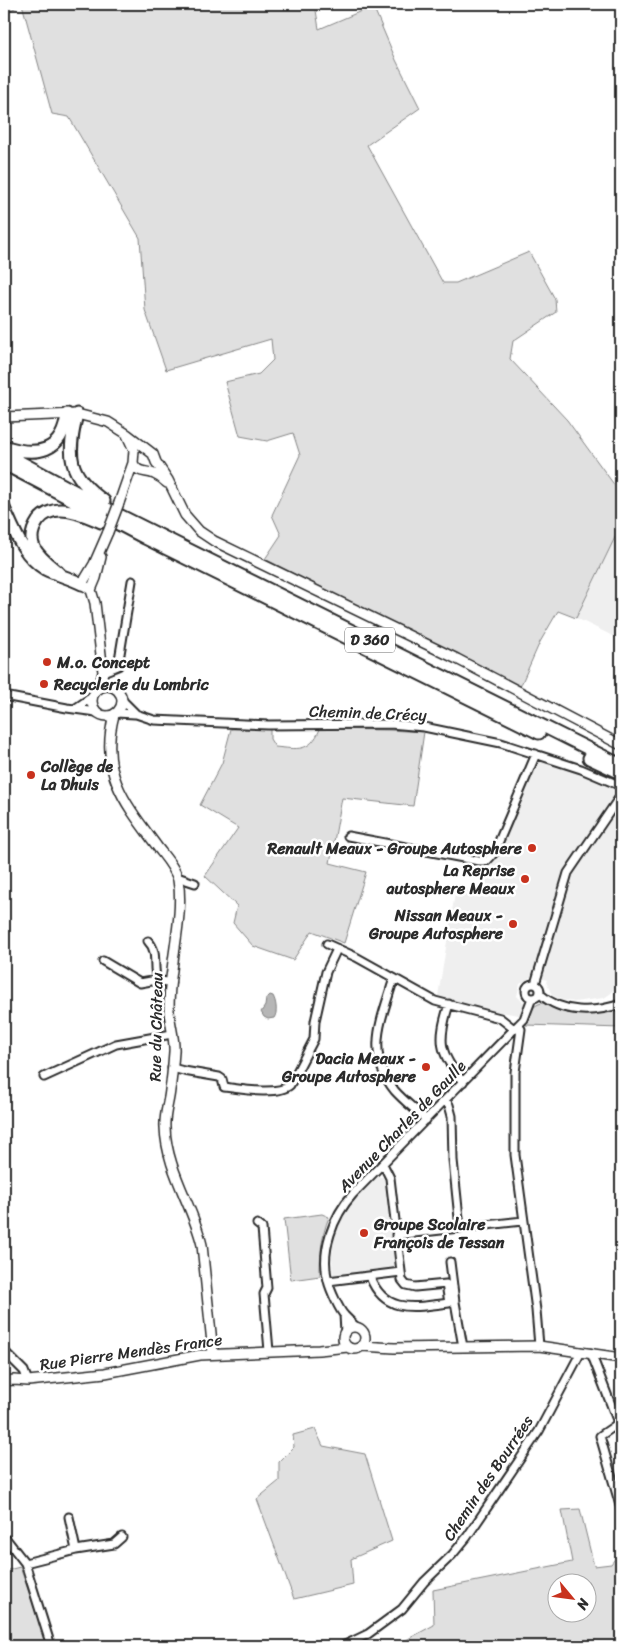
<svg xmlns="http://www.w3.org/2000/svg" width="625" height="1650" font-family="Sriracha,sans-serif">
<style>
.built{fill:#efefef}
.green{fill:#e0e0e0;stroke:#868686;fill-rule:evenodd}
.water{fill:#b6b6b6;stroke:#7e7e7e}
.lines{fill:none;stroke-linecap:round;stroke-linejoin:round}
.minor-casing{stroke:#2b2b2b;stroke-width:11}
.tertiary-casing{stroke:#2b2b2b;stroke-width:12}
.trunk-casing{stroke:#2b2b2b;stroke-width:15}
.minor{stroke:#fff;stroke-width:7}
.tertiary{stroke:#fff;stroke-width:9}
.trunk{stroke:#fff;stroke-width:11}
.tertiary-bridge-casing{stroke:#2b2b2b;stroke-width:12;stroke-linecap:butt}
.tertiary-bridge{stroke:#fff;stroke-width:9}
.poi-dot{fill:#c8321e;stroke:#fff;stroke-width:2}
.labels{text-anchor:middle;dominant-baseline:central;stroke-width:5;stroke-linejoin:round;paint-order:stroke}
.shield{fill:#fff;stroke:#6b6b6b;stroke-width:1}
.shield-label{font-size:15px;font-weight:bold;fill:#2b2b2b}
.poi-label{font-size:16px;font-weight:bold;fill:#2b2b2b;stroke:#fff;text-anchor:start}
.street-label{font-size:16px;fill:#2b2b2b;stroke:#fff}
</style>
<rect width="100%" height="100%" fill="#fff"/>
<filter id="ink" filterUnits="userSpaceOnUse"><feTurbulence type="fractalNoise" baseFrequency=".02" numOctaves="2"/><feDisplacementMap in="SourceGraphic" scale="10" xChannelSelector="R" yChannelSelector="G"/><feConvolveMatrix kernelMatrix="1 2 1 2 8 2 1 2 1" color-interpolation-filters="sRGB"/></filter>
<g filter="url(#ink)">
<path class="built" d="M621 525V640L576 618Z
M621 745V983L610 994 604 998 574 1002 562 1000 552 995 546 982 547 980 532 976 520 984 517 996 524 1003 519 1015 481 1009 438 996 456 887 481 892 538 758 602 781Z
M377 1177H382L387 1181 395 1271 333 1277 332 1256 334 1239 338 1226 352 1203Z"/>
<path class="green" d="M4 4H315L319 29 373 6 396 60 420 108 367 145 443 283H456L529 252 555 299 556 312 513 341 510 359 567 420 621 494V525L576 618 558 611 540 642 520 687 265 559 281 535 272 515 300 455 293 433 267 441 240 436 225 382 259 374 273 360 271 339 166 370 145 310 140 238 69 117 52 114 22 4 4 14Z
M231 729H270V739L275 747C297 749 310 753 320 729L388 730 424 732 413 806 342 798 330 863 366 872 344 943 312 931 293 960 253 946 233 923 237 906 205 876 238 828 200 805 222 763Z
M543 1003 560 1011 574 1014 621 1009V1028L526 1025C530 1015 531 1004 543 1003Z
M322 1214 329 1217C321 1237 320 1255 320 1276L291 1280 284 1219Z
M315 1429 323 1446 365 1454 392 1541 351 1559 353 1585 294 1599 257 1499 279 1481V1462L294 1447 293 1435Z
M580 1509 594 1566 611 1564 621 1551V1646H395L434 1625 433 1590 572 1562 562 1510ZM558 1582H588V1612H558Z
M20 1567 48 1646H4V1571Z"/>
<path class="water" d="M270 995 273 996C276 1001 278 1013 274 1018L268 1019 264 1017 261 1012 265 1006 266 999Z"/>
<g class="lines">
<g class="minor-casing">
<path id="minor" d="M103 672 118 666 132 581
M4 696 67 708 96 712
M122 700 136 714 154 720 268 725 390 724 424 727 501 743 581 769 621 786
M76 708 92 697
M116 713 135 714
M348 836 479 861H487L494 853 536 754
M177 877 195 883
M148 941C159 952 152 966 157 980L171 983
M327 944 356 957 435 1001 500 1018 514 1029
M103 961 140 983 157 980
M394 978C382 1019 364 1053 395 1091 404 1101 416 1110 426 1120
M526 991a7 7 0 1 1 14 0a7 7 0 1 1-14 0Z
M535 984 568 873 621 795
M540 994C562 1014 594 1013 621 1004
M449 1004C438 1040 438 1052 463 1082
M518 1025 521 1029 515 1072V1155L536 1310 539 1346
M172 1068 184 1071 219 1077 222 1079 224 1087C240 1089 278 1096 290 1085L314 1039 315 1021 326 972 337 949
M44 1077 116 1044 172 1034
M445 1100 449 1105 452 1116 453 1160 460 1228
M257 1224 262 1228 267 1288 264 1294 269 1351
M396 1235 523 1221
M450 1262 455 1302 463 1347
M370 1277C385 1315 415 1307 449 1303L446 1284 415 1287 406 1285 402 1280 390 1178 383 1164
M328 1281 401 1272
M344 1315 345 1332
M356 1327C352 1323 348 1319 345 1316 339 1310 330 1289 328 1281 320 1251 333 1216 353 1194L524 1019 532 998
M4 1351 24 1371 28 1381
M591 1353 617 1420 616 1425 600 1436 621 1509
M69 1517 76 1550
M4 1538 7 1540 25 1563 51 1646
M25 1563 76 1550 114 1544 122 1537
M343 1646 368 1634 402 1609 424 1582 452 1555 467 1537 539 1431 581 1352"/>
</g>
<g class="tertiary-casing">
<path id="tertiary" d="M4 417 77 414 108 422 127 434 153 454 156 462 168 480 185 515 199 531 214 541 457 659 621 745
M133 463C138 474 145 470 154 474 159 476 163 479 167 483
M119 503 133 463 134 450 127 435
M91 590 96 578 101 557
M92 701a15 15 0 1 1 30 0a15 15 0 1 1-30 0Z
M99 689 103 672 95 603 91 590 82 584 94 564 108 532
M114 715C99 771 124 802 156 845 163 855 175 867 178 880 183 907 175 942 172 970 170 983 169 998 169 1011 170 1025 175 1039 174 1052 173 1065 172 1078 170 1090 169 1102 164 1115 165 1127 166 1169 193 1206 202 1245L213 1353
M343 1338a11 11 0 1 1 22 0a11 11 0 1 1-22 0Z
M362 1346 394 1348 539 1346 621 1358
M4 1381 14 1380 28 1381 105 1373 200 1355 319 1350 348 1347"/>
</g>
<g class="trunk-casing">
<path id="trunk" d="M77 414C67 455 67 475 104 501
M4 446C36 457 63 453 67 414
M4 453 119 515 621 765
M4 464 145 538 539 733
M4 508C14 530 23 556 45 569 57 575 70 578 82 584
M60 574C43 559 21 546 38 521 43 514 52 510 61 510 75 510 89 517 101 522
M589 758 621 773"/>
</g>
<use href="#minor" class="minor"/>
<use href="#tertiary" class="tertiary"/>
<use href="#trunk" class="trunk"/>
<g class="tertiary-bridge-casing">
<path id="tertiary-bridge" d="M108 532 119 503"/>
</g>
<use href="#tertiary-bridge" class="tertiary-bridge"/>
</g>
</g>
<g class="poi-dot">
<circle cx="47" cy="662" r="5"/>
<circle cx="44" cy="684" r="5"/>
<circle cx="31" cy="775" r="5"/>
<circle cx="532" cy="848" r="5"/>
<circle cx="525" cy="879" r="5"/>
<circle cx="513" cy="924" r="5"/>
<circle cx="426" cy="1067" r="5"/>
<circle cx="364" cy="1233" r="5"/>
</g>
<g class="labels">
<rect class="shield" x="345" y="627.5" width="50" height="25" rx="4"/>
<g class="shield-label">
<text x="370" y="640">D 360</text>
</g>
<g class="poi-label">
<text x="57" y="662">M.o. Concept</text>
<text x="54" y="684">Recyclerie du Lombric</text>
<text x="41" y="766">Collège de<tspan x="41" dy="18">La Dhuis</tspan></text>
<text x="522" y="848" text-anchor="end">Renault Meaux - Groupe Autosphere</text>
<text x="515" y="870" text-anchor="end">La Reprise<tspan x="515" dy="18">autosphere Meaux</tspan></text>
<text x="503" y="915" text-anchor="end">Nissan Meaux -<tspan x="503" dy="18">Groupe Autosphere</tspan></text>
<text x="416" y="1058" text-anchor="end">Dacia Meaux -<tspan x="416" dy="18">Groupe Autosphere</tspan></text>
<text x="374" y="1224">Groupe Scolaire<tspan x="374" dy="18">François de Tessan</tspan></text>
</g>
<g class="street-label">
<text transform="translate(368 713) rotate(2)">Chemin de Crécy</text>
<text transform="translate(156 1027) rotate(-89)">Rue du Château</text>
<text transform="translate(402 1126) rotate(-46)">Avenue Charles de Gaulle</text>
<text transform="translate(131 1352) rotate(-8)">Rue Pierre Mendès France</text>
<text transform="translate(488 1478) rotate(-56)">Chemin des Bourrées</text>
</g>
</g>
<rect width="625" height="1650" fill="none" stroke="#fff" stroke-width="20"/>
<rect x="10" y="10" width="605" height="1630" fill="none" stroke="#2b2b2b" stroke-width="2" filter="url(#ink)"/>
<g transform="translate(572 1598) rotate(119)"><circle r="24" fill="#ffffff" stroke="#aaaaaa"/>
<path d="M0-4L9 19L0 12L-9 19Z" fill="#c8321e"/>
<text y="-8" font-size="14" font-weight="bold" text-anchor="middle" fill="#2b2b2b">N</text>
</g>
</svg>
